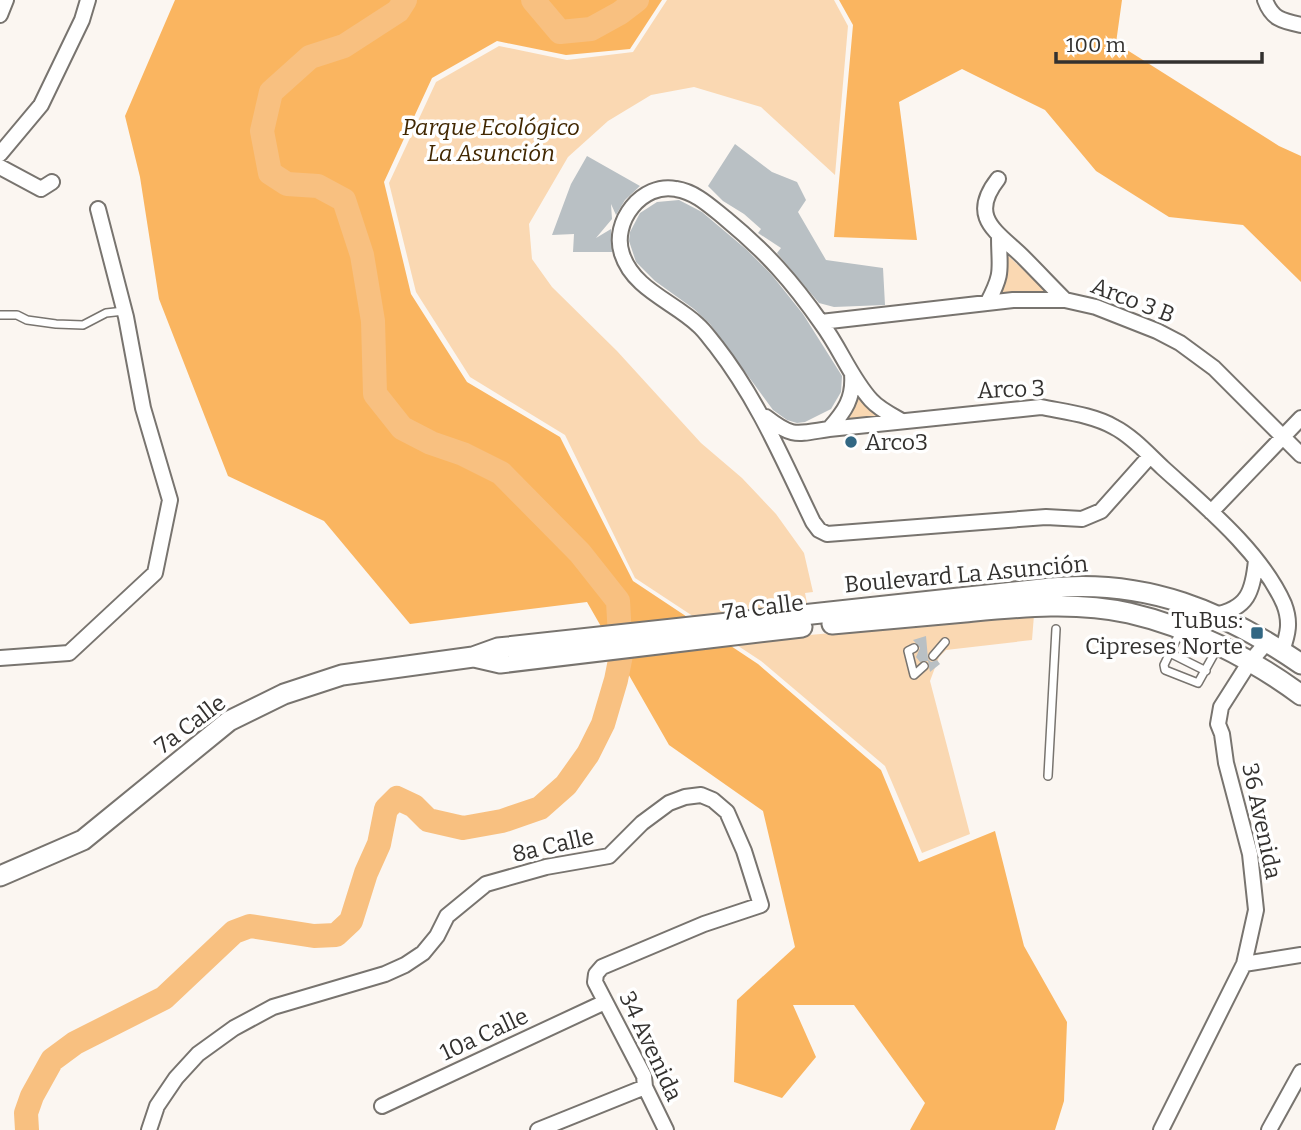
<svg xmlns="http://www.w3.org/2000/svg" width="1301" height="1130" font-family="Bitter,serif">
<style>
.green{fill:#fad8b2}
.forest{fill:#fab560}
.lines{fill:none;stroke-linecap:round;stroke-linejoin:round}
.river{stroke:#f8c080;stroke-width:24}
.building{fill:#b9c0c4}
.lane-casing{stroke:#78746f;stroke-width:10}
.street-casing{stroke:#78746f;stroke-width:18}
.secondary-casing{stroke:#78746f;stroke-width:23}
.lane{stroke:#fff;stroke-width:7}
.street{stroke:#fff;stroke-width:14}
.secondary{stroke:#fff;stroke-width:19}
.poi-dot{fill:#326783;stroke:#fff;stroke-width:2.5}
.labels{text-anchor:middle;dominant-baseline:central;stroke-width:7;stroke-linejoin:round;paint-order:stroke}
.park-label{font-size:23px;font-style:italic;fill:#422802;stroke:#fff}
.street-label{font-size:23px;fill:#33312f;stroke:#fff}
.poi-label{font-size:23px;fill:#33312f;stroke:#fff;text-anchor:start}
</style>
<rect width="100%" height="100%" fill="#fbf6f1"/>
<path class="green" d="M667 0H834L848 26 835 175 761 107 694 87 651 95 608 121 568 157 529 224 532 259 552 287 617 351 701 443 742 478 776 514 804 553 813 592 805 593 808 608 798 636 1034 615 1032 640 946 650 939 657 930 681 970 834 922 853 885 766 761 661 635 578 565 435 470 377 416 292 389 183 436 82 499 46 567 60 633 52Z
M1001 249 1051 296 997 298Z
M855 383 894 419 836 425Z"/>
<path class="forest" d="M175 0H662L630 49 566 55 497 41 432 78 384 182 411 294 467 382 560 437 633 581 758 664 881 770 919 862 995 831 1024 946 1067 1022 1064 1101 1055 1130H910L925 1103 854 1005H793L816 1057 782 1098 734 1082 737 1000 795 947 763 811 669 745 587 602 410 624 324 521 228 476 159 299 140 177 125 116Z
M839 0H1122L1116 43 1279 146 1301 156V282L1243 225 1169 217 1096 171 1045 110 962 69 899 102 917 240 834 237 853 25Z"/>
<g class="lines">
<path class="river" d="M533 0 560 32 591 29 620 13 637 0
M27 1130 26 1113 32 1096 52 1060 75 1043 164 998 234 932 250 926 314 936 336 935 351 921 366 873 379 844 386 809 397 798 414 806 428 820 463 828 502 821 540 808 566 785 588 754 603 724 616 680 621 655 618 601 580 553 501 473 463 454 431 443 402 428 375 394 373 321 362 255 344 200 318 186 287 184 270 173 262 131 271 92 310 57 344 46 398 11 405 0"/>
</g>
<path class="building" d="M735 144 772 172 797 182 806 200 798 212 826 260 883 268 885 305 834 307 819 303 777 253 781 248 758 233 761 229 744 214 723 201 708 186Z
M587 156 640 186 625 200 616 215 611 204 612 219 596 238 611 229 612 252H573L574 234 552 235 571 184Z
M679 200 702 212 747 250 771 274 803 314 842 376 841 392 831 409 805 422 797 423 787 420 773 410 710 324 694 309 655 281 636 262 629 241 630 232 640 213 657 202Z
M926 636 928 659 931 662 937 660 940 664 930 672 928 661 920 662 916 657 920 648 913 640Z"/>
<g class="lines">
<g class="lane-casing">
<path id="lane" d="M0 315H17L27 320 56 324 83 325 106 313 124 311
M1191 609 1164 665 1165 670 1198 683 1218 647
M914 648 908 651 914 675 924 666
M1170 653 1206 671
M933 656 945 642
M1048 776 1056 629"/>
</g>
<g class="street-casing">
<path id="street" d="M1265 0C1272 19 1282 21 1301 25
M0 15 6 0
M0 154 41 105 82 20 88 0
M0 167 41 189 52 182
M998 179C968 217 996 231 1022 256 1037 271 1051 286 1065 300
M988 302C1004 271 999 270 999 237
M821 322 1013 300H1065L1096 307 1157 331 1180 343 1214 368 1301 455
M766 417C793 438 796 434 829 429L1041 407C1065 412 1093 415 1114 427 1132 436 1149 455 1163 468 1205 506 1261 552 1284 604 1291 622 1288 634 1282 651
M902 421C891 415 879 409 871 400 851 378 840 348 822 324 792 281 766 252 726 219 711 207 696 192 676 189 642 182 611 222 622 254 633 289 674 302 698 325 705 331 710 339 716 346 758 400 783 460 813 522L819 530 827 534 1046 517 1082 519 1101 511 1150 456
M829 429C845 411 854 398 852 374
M1211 512 1301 418
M1214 615C1248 609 1253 591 1256 560
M0 658 69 653 155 573 170 500 143 408 126 317 98 209
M1244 964 1301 955
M382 1106 605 1002
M149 1130 157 1106 176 1078 198 1054 234 1028 273 1007 385 974 405 965 423 953 437 936 447 916 486 884 546 867 609 856 642 823 669 803 685 797 701 795 713 800 727 812 744 851 761 905 704 924 602 967 596 974 595 982 644 1076 645 1087 666 1130
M538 1130 645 1087
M1161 1130 1244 964 1256 910 1250 854 1226 763 1222 734 1218 724 1221 707 1249 663 1267 642
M1269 1130 1301 1072"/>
</g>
<g class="secondary-casing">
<path id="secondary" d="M832 624C876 620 920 616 965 612 1019 607 1075 601 1129 613 1190 627 1251 658 1301 695
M474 657 500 663 802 627
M0 876 83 840 229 721 284 694 342 675 473 657 498 648 1051 588C1146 579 1224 611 1301 664"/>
</g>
<use href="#lane" class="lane"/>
<use href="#street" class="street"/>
<use href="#secondary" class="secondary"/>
</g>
<g class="poi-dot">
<circle cx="851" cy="442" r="7"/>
<rect x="1250" y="626" width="14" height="14" rx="3.5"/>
</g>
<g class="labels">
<g class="park-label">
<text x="491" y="127">Parque Ecológico<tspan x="491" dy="26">La Asunción</tspan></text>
</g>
<g class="street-label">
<text transform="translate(1133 300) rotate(21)">Arco 3 B</text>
<text transform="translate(1011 389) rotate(-2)">Arco 3</text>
<text transform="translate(966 574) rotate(-5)">Boulevard La Asunción</text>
<text transform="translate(763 607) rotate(-7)">7a Calle</text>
<text transform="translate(190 724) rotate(-37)">7a Calle</text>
<text transform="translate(1262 821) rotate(78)">36 Avenida</text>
<text transform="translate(553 845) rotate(-13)">8a Calle</text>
<text transform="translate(484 1034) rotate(-25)">10a Calle</text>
<text transform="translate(651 1046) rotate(65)">34 Avenida</text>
</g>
<g class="poi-label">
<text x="865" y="442">Arco3</text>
<text x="1243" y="620" text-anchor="end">TuBus:<tspan x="1243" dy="26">Cipreses Norte</tspan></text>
</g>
</g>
<path d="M1056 52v10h206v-10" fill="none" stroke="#33312f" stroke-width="3.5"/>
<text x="1066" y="52" font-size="21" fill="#33312f" stroke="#ffffff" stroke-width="5" paint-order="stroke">100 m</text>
</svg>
